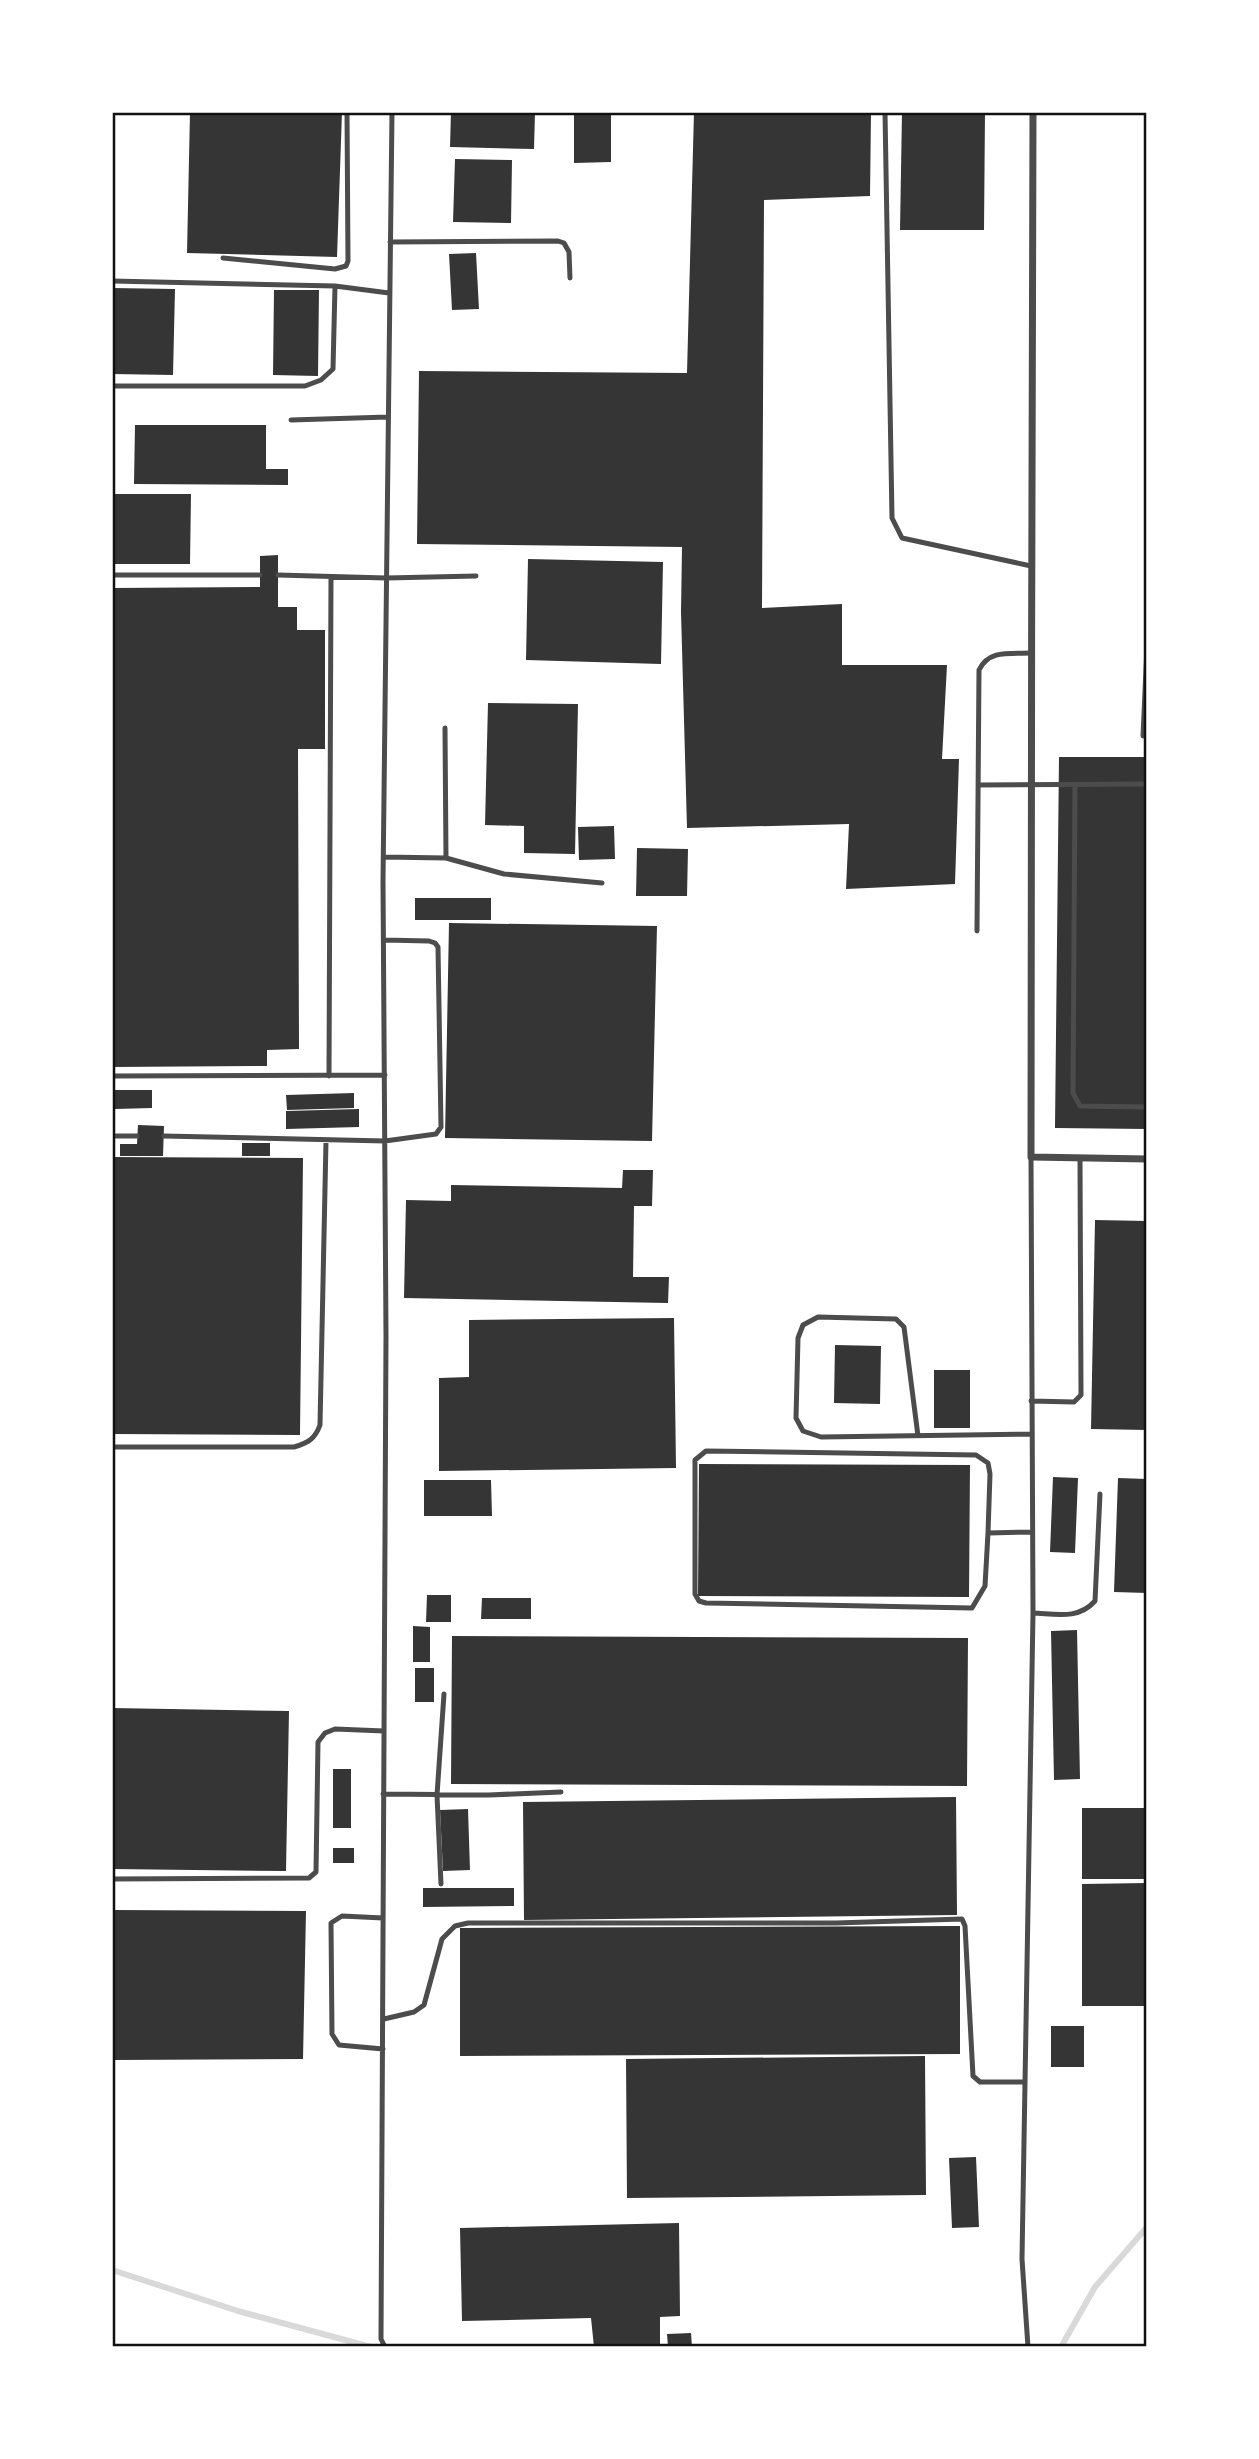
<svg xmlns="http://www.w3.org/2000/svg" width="1259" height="2459" font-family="Montserrat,sans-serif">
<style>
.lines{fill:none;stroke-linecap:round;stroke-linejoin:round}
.stream{stroke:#d9d9d9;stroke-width:6}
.building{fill:#353535}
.service{stroke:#4c4c4c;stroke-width:5}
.minor{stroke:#4c4c4c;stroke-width:7}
.neatline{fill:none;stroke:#111;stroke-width:2.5}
</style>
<rect width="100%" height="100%" fill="#fff"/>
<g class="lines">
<path class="stream" d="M112 2270 238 2311 371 2347
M1061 2347 1095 2287 1147 2227"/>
</g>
<path class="building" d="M190 112H342L337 257 187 253Z
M451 112H535L534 149 450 147Z
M574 112H611V162L574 163Z
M694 112H871L870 196 764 200 762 608 842 604V665H947L942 759H959L955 884 846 889 849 824 687 828 681 612 682 547 417 544 419 371 687 373Z
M902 112H985L984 230H900Z
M455 159 512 160 511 223 453 222Z
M476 253 479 309 452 310 449 254Z
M112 288 175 289 173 375 112 374Z
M274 290H319L318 376 273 375Z
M135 425H266V469H288V485L134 484Z
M112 494H191L190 564H112Z
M278 555V607H297V630H325V749H298L299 1049 267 1050V1066L112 1067V588L260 587V556Z
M528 559 663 562 661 664 526 660Z
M488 703 578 704 575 854 524 853V826L485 825Z
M1059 757H1147V1129L1055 1128Z
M614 826 615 859 579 860 578 827Z
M637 848 688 849 687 896H636Z
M415 898H491V920H415Z
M449 923 657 926 652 1141 445 1138Z
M115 1090H152V1108L115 1109Z
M354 1093V1108L287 1110 286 1095Z
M359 1109V1127L286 1129V1111Z
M138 1125 164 1126 163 1156H120V1144H137Z
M242 1143H270V1156H242Z
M112 1157 303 1158 300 1435 112 1434Z
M623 1170H653L652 1206H634L633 1277H669L668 1303 404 1298 406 1200 451 1201V1185L622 1188Z
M1095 1220 1147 1221V1430L1091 1429Z
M674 1318 676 1468 439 1471V1378L469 1377V1320Z
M835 1345 881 1346 880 1404 834 1403Z
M934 1370H970V1428H934Z
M699 1464 970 1465 969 1597 698 1596Z
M1053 1477 1078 1478 1075 1553 1050 1552Z
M1118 1478 1147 1479V1593L1114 1592Z
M424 1480H491L492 1516H424Z
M427 1595H451V1622H426Z
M482 1598H531V1619H481Z
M413 1626 430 1627V1662H413Z
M1077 1630 1080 1779 1054 1780 1051 1631Z
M452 1636 968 1638 967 1786 451 1784Z
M415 1668H434V1702H415Z
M112 1708 289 1711 286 1871 112 1869Z
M333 1769H351V1828H333Z
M956 1797 957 1915 524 1920 523 1802Z
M1082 1808H1147V1879H1082Z
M468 1809 470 1870 443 1871 440 1810Z
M333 1848H354V1863H333Z
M1147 1883V2006H1082V1884Z
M423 1888H514V1906L423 1907Z
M112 1910 306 1911 303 2059 112 2060Z
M960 1926V2054L460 2056V1928Z
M1051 2026H1084V2067H1051Z
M925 2056 926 2195 627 2198 626 2059Z
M976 2157 979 2227 952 2228 949 2158Z
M679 2223 680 2316 660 2317V2347H594L591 2318 462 2321 460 2228Z
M691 2333 692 2347H668L667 2334Z"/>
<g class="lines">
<path class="service" d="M885 112 892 518 902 538 1031 566
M390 242 558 241 564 243 569 252 570 278
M223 258 335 269 346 266 348 261 347 112
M112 281 335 286 389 293
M112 386H305L321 380 333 369 335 286
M291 420 388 417
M112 575H260
M278 575 386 578 476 576
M1143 736 1147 647
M979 785 1147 784
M1075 785 1073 1093 1080 1106 1147 1107
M384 857 446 858 445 728
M446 858 504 874 602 883
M977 931 979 670C989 649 1011 654 1031 653
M112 1076 385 1075
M329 1076 331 577
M112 1136H137
M164 1136 385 1141 436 1134 441 1127 438 947 435 943 429 941 384 940
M1031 1401 1074 1402 1081 1395 1080 1158
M918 1436 904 1327 896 1319 818 1317 803 1325 798 1338 796 1418 803 1431 821 1437 1031 1434
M112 1447H294C308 1443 315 1439 320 1425L326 1141
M988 1533 990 1474 988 1463 976 1455 706 1451 695 1460V1594L699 1601 706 1603 972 1608 985 1586 988 1533 1032 1532
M1033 1613C1056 1614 1078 1620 1095 1601L1100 1494
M383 1794 489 1795 561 1792
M112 1879 309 1878 316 1872 318 1742 325 1733 335 1729 384 1731
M441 1884 437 1795 444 1694
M383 1918 342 1916 331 1923 332 2034 339 2045 383 2049
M384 2019 414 2012 424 2005 442 1939 455 1926 468 1923H836L962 1919 965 1926 973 2076 980 2082H1025
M385 2347 381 2339 386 1336 383 881 392 112
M1028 2347 1022 2259 1033 1613 1031 1157"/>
<path class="minor" d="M1033 112C1031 460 1032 809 1031 1157L1147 1159"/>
</g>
<rect width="1259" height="2459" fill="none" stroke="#ffffff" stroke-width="228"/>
<rect x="114" y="114" width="1031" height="2231" class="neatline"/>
</svg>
